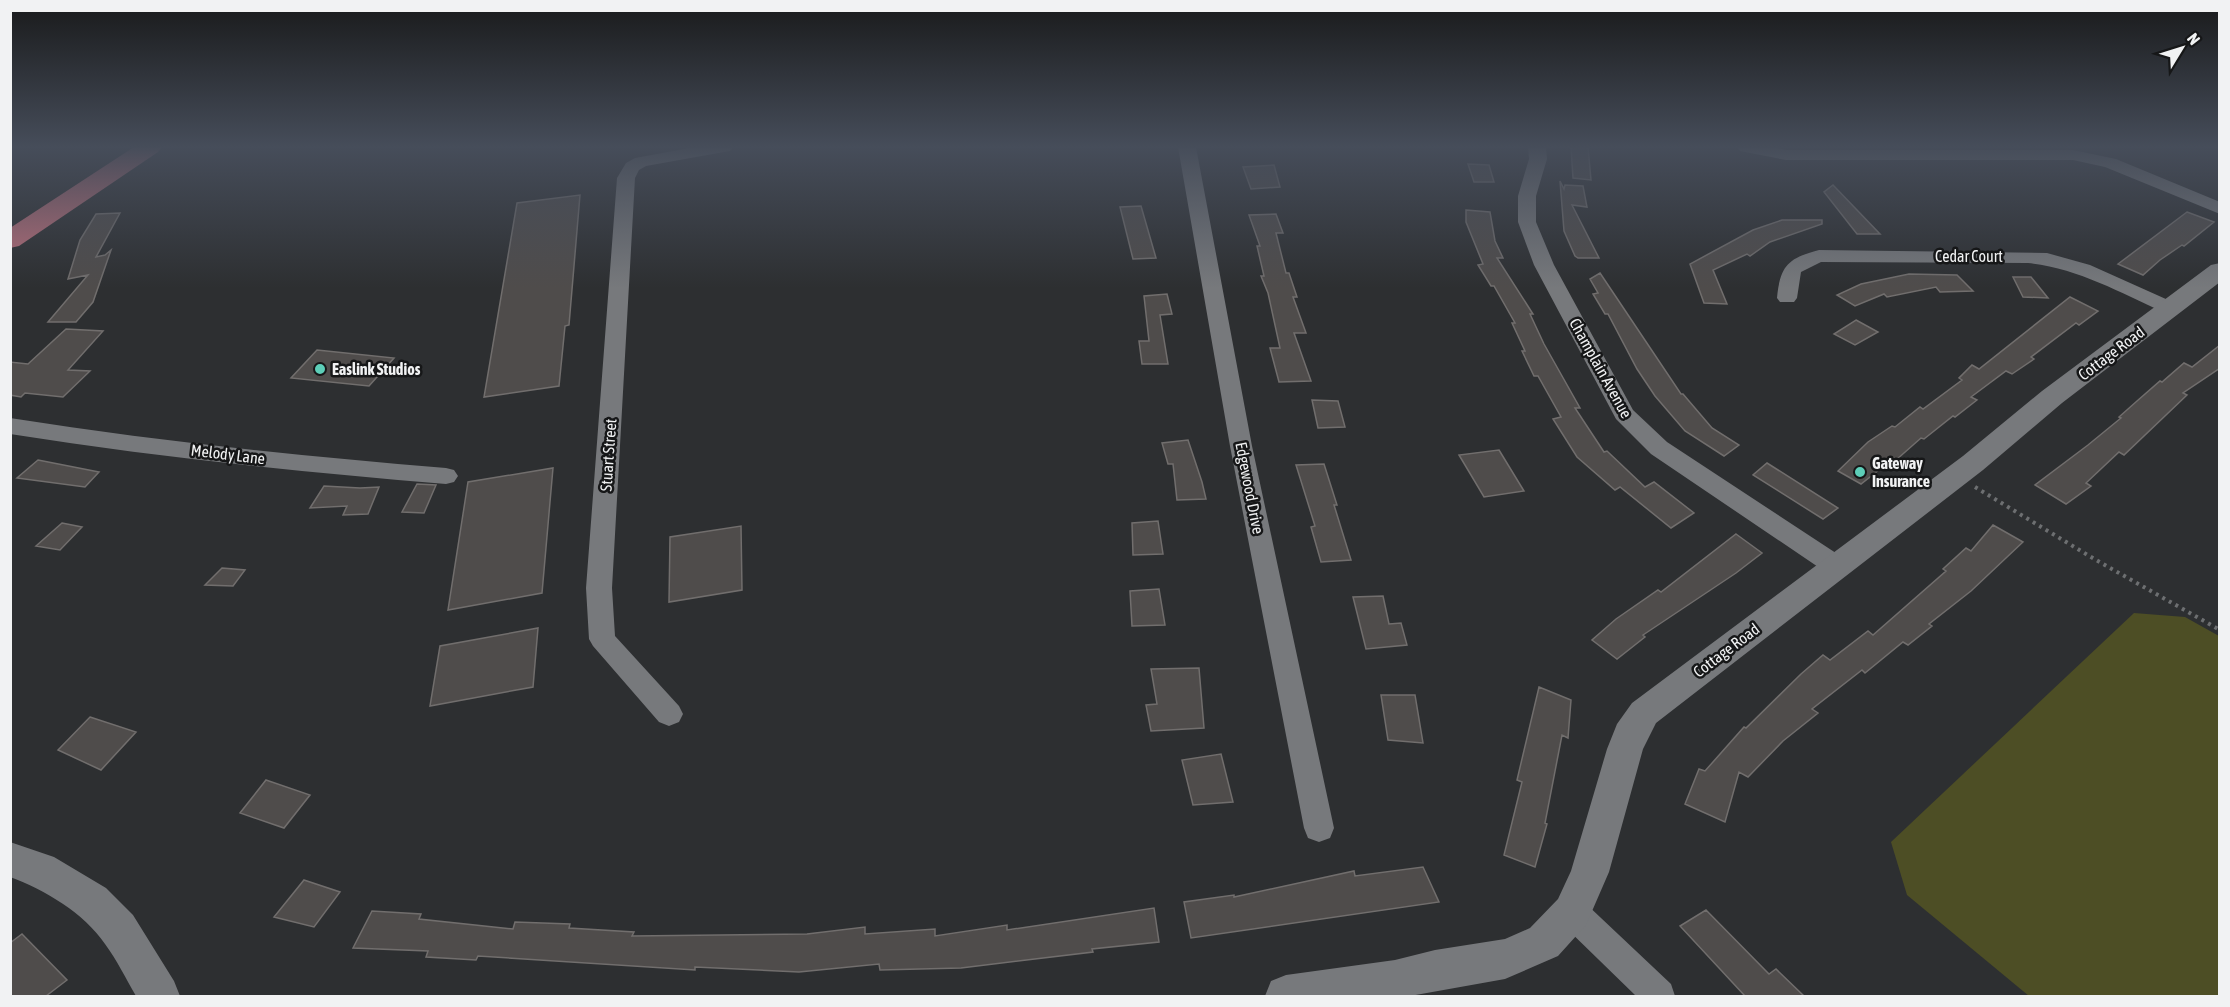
<svg xmlns="http://www.w3.org/2000/svg" width="2230" height="1007" font-family="'Asap Condensed',sans-serif">
<style>
.green{fill:#4d4e25}
.building{fill:#4f4c4b;stroke:#716e6d;stroke-width:1.5}
.lines{fill:none;stroke-linecap:round;stroke-linejoin:round}
.path{stroke:#6d6f71;stroke-width:4;stroke-dasharray:3 4.5;stroke-linecap:butt}
.minor{fill:#77797c;fill-rule:evenodd}
.tertiary{fill:#77797c;fill-rule:evenodd}
.primary{fill:#ba6f7b;fill-rule:evenodd}
.poi-dot{fill:#5dceb8;stroke:#161718;stroke-width:2}
.labels{text-anchor:middle;dominant-baseline:central;stroke-width:5;stroke-linejoin:round;paint-order:stroke}
.street-label{font-size:16px;fill:#f1f2f3;stroke:#161718}
.poi-label{font-size:16px;font-weight:bold;fill:#f1f2f3;stroke:#161718;text-anchor:start}
</style>
<rect width="100%" height="100%" fill="#2d2f31"/>
<path class="green" d="M2134 613 2185 617 2219 636V996H2029L1907 895 1891 842Z"/>
<path class="building" d="M1571 147H1588L1591 180 1573 178Z
M1468 164 1489 165 1494 182H1474Z
M1274 165 1280 187 1251 189 1243 167Z
M1560 181 1564 189 1565 185 1583 186 1587 207 1572 205 1599 258H1578L1575 256 1564 231Z
M1833 185 1880 234H1857L1824 192Z
M580 195 569 325 565 326 559 386 484 397 517 203Z
M1141 206 1156 258 1133 259 1120 207Z
M1466 210 1490 212 1495 241 1503 258H1497L1533 314H1530L1544 344 1580 408H1575L1604 452 1607 451 1645 487 1654 482 1694 513 1671 528 1620 487 1615 490 1577 457 1553 419 1561 417 1538 376H1534L1522 351H1525L1512 323H1515L1494 286H1491L1478 265 1483 264 1466 222Z
M2187 212 2214 222 2184 246 2182 245 2160 260 2143 275 2118 264Z
M120 213 96 257 105 255 111 250 93 302 76 322H48L88 275 68 279 80 240 96 214Z
M1276 214 1283 233H1276L1286 273H1289L1297 297H1293L1306 333H1294L1311 381 1279 382 1270 348H1280L1268 293 1261 276H1264L1257 246H1260L1249 215Z
M1782 220H1822V224L1770 242 1750 256 1747 254 1713 270 1727 304 1704 303 1690 264 1753 230Z
M1600 273 1681 394H1683L1712 428 1739 445 1724 456 1685 431 1655 396 1637 369 1608 314H1605L1593 294 1598 293 1590 279Z
M1909 274 1957 275 1973 291 1940 292 1936 287 1887 297 1884 294 1855 306 1837 295 1861 284Z
M2013 277H2031L2048 298 2023 297Z
M1167 294 1172 314 1160 315 1168 364H1142L1139 341H1149L1144 296Z
M2070 297 2098 311 2079 325 2076 323 2031 357 2034 359 2012 374 2006 371 1971 397 1977 400 1955 417 1953 416 1924 439 1921 438 1896 460 1894 458 1861 484 1838 471 1868 442 1892 426 1895 427 1920 407 1923 409 1962 380 1959 378 1972 365 1979 369Z
M1856 320 1878 332 1855 345 1834 334Z
M66 329 103 331 68 370 90 371 63 397 25 393 21 397 10 395V362L28 364Z
M2220 345V368L2183 393 2187 395 2124 455 2119 452 2086 483 2091 486 2066 504 2035 485 2088 445 2121 418 2119 417 2137 401 2160 381 2162 382 2184 363 2192 367Z
M317 350 394 358 369 386 291 378Z
M1312 400 1338 401 1345 427 1318 428Z
M1188 440 1202 482 1206 499 1177 500 1173 464H1168L1162 443Z
M1499 450 1524 491 1484 497 1459 455Z
M38 460 99 472 85 487 17 478Z
M1767 463 1838 508 1823 519 1753 475Z
M1324 464 1337 505H1334L1351 560 1321 562 1311 527 1315 526 1296 465Z
M553 468 542 593 448 610 468 482Z
M417 484 436 485 424 513 402 512Z
M324 486 360 488 379 487 368 514 343 515 347 506 310 508Z
M1158 521 1163 554 1133 555 1132 523Z
M62 523 82 527 60 550 36 546Z
M1993 525 2023 542 1971 591 1929 624 1932 626 1908 645 1903 642 1865 673 1862 670 1812 709 1818 713 1783 741 1748 777 1739 772 1725 822 1685 804 1699 769 1705 771 1744 727 1746 728 1801 674 1823 655 1830 660 1868 631 1873 635 1946 571 1943 569 1966 548 1971 551Z
M741 526 742 590 669 602 670 537Z
M1736 534 1762 553 1736 573 1643 635 1645 637 1617 659 1592 640 1616 619 1658 590 1661 592Z
M222 568 245 570 233 586 205 585Z
M1159 589 1165 625 1132 626 1130 591Z
M1383 596 1389 624 1401 623 1407 645 1366 649 1353 597Z
M538 628 533 687 430 706 440 646Z
M1199 668 1204 728 1151 731 1146 705 1157 704 1151 669Z
M1539 687 1571 700 1568 738 1562 735 1545 823 1547 824 1535 867 1504 855 1522 782 1517 780Z
M1381 695H1415L1423 743 1388 740Z
M90 717 136 732 101 770 58 750Z
M1221 754 1233 802 1193 805 1182 760Z
M266 780 310 795 284 828 240 813Z
M1423 867 1439 902 1191 938 1184 902 1234 895V897L1354 871 1355 876Z
M304 880 340 892 314 927 274 917Z
M1154 908 1159 942 1092 949 1093 952 961 968 880 970 879 964 799 972 695 967V970L478 956 476 960 426 957 428 951 353 948 372 911 421 914 419 919 513 929 515 922 570 924 569 928 634 932 632 936 807 934 865 927V934L935 929V936L1007 925V930Z
M1706 910 1769 974 1776 969 1804 996H1745L1680 926Z
M22 934 67 980 46 996H10V943Z"/>
<g class="lines">
<path class="path" d="M1975 487 2096 560 2220 630"/>
<path class="minor" d="M695 147H733L730 151 724 152 646 166 639 170 635 178 612 588 615 636 679 706 683 714 679 722 669 726 659 722 593 646 589 639 586 588 617 178 626 163 635 158Z
M1178 147H1196L1252 446 1334 828 1330 838 1319 842 1308 838 1304 828 1230 446Z
M1528 147H1546L1547 159 1536 196V222L1554 265 1633 410 1667 442 1845 559 1849 566 1845 573 1836 575 1827 573 1651 454 1616 419 1534 265 1518 222V196L1529 159Z
M1737 147H1772L1786 150H2073L2116 159 2220 202V214L2105 167 2073 160H1786L1740 151Z
M1819 250 2047 253 2090 265 2177 304 2180 308 2177 312 2170 314 2163 312C2119 292 2077 268 2028 263L1821 262 1801 272 1797 298 1794 302H1780L1777 298C1780 266 1788 258 1819 250Z
M10 418C155 441 300 456 446 468L454 470 458 476 454 482 446 484C300 472 155 457 10 434Z
M1572 897 1583 901 1671 984 1675 996H1636L1561 923 1556 912 1561 901Z"/>
<path class="tertiary" d="M2220 263V282L2062 403 1983 470 1656 723 1643 749 1609 872 1586 925 1558 956 1505 979 1410 996H1265L1271 981 1286 975 1395 960 1435 950 1505 939 1530 928 1558 899 1571 871 1607 749 1617 724 1632 703 1963 456 2042 391 2211 265Z
M10 842 54 857 106 888 133 915 174 981 180 996H136C126 979 117 960 105 944 84 913 45 890 10 877Z"/>
<path class="primary" d="M134 147H162L158 152 19 246 10 248V228Z"/>
</g>
<linearGradient id="sky" x2="0" y2="1"><stop stop-color="#191a1b"/><stop offset="0.51" stop-color="#464d5a"/><stop offset="1" stop-color="#464d5a" stop-opacity="0"/></linearGradient>
<rect width="2230" height="288" fill="url(#sky)"/>
<g class="poi-dot">
<circle cx="320" cy="369" r="6"/>
<circle cx="1860" cy="472" r="6"/>
</g>
<g class="labels">
<g class="street-label">
<text x="1969" y="256">Cedar Court</text>
<text transform="translate(2111 353) rotate(-37)">Cottage Road</text>
<text transform="translate(1601 368) rotate(61)">Champlain Avenue</text>
<text transform="translate(228 454) rotate(7)">Melody Lane</text>
<text transform="translate(608 455) rotate(-86)">Stuart Street</text>
<text transform="translate(1250 488) rotate(79)">Edgewood Drive</text>
<text transform="translate(1726 650) rotate(-37)">Cottage Road</text>
</g>
<g class="poi-label">
<text x="332" y="369">Easlink Studios</text>
<text x="1872" y="463">Gateway<tspan x="1872" dy="18">Insurance</tspan></text>
</g>
</g>
<rect width="2230" height="1007" fill="none" stroke="#f1f2f3" stroke-width="24"/>
<g transform="translate(2182 48) rotate(52)" stroke="#161718" stroke-width="4.5" paint-order="stroke">
<path d="M0-4.5L10 22L0 15L-10 22Z" fill="#f1f2f3"/>
<text y="-9" font-size="16" font-weight="bold" text-anchor="middle" fill="#f1f2f3">N</text>
</g>
</svg>
